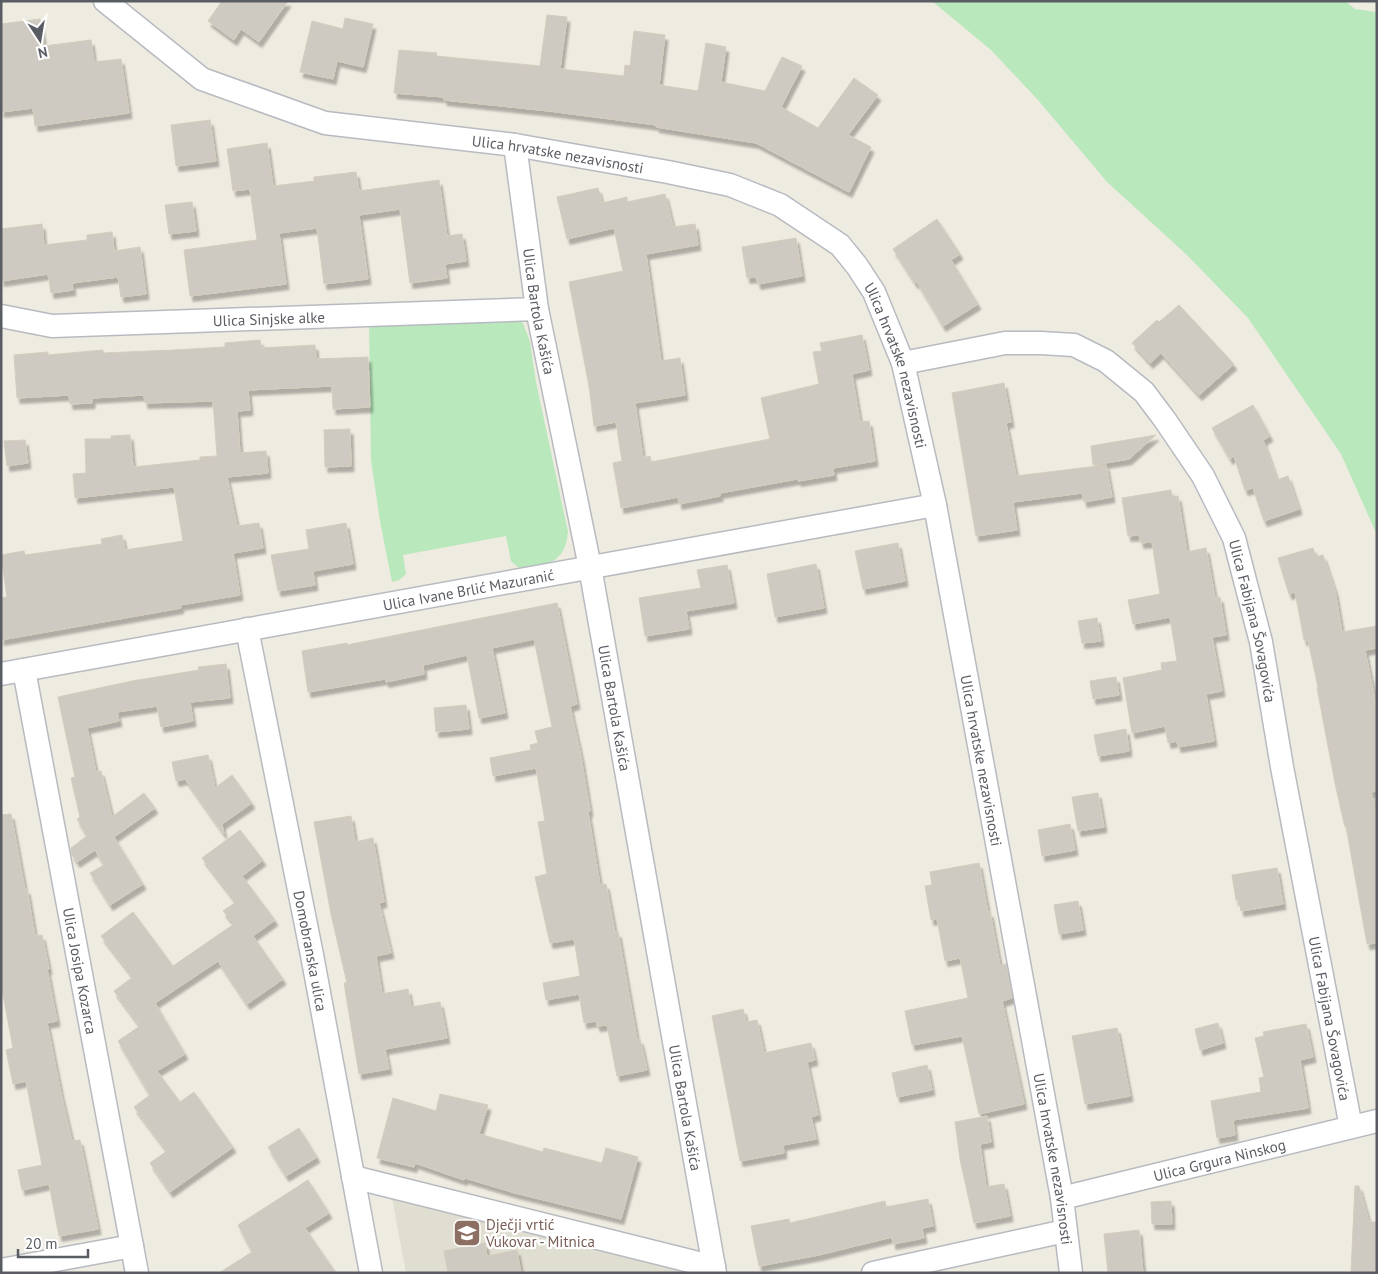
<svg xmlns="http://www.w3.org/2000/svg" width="1378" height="1274" font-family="'PT Sans',sans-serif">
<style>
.education{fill:#e0ded0}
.green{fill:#b9e8bc}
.building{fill:#cecac1;stroke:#d3cdbd;filter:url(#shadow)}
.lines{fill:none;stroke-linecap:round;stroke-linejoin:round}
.street-casing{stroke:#b8bac1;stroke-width:25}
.street{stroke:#fff;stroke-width:22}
.labels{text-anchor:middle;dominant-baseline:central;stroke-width:4.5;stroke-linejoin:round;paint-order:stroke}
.street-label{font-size:15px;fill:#595c63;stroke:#fff}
.education-label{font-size:15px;fill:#785e54;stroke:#fff;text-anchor:start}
</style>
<defs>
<filter id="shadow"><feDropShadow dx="3" dy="5.5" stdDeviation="1" flood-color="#0004"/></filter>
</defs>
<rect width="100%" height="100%" fill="#eeebe0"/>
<path class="education" d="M392 1198 679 1267 680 1273H406Z"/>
<path class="green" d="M932 1H1345L1355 9 1377 12V535L1341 454 1248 318 1187 255 1107 182 1038 100 991 50Z
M513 317 523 323 530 342 536 382 568 532C567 541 565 551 558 557 550 565 531 571 520 568 517 567 513 563 511 561L506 536 403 555 406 574 399 580 392 582 380 521 371 460 369 319Z"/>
<path class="building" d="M222 1H288L259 42 241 29 234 40 208 21Z
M547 15 567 17 560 69 624 76 625 65 630 66 634 31 665 35 659 85 698 91 706 43 726 47 721 82 765 91 782 57 802 66 781 107 818 128 854 78 878 95 848 135 871 147 849 192 756 143 656 127 657 125 549 111 444 100V97L394 93 399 50 437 53 436 56 540 66Z
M345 18 373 24 363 67 337 61 333 79 300 72 312 21 343 29Z
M40 19 44 46 91 40 94 62 121 59 129 113 35 126 33 108 1 112V24Z
M210 120 216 161 176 166 171 125Z
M267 143 273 186 314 181V177L356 172 359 191 439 180 447 236 462 234 466 261 445 264 447 278 410 283 400 209 359 215 368 279 324 284 317 228 279 233 286 284 190 296 184 250 257 240 250 189 233 191 227 149Z
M598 188 602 203 627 197V202L665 194 673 227 695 224 698 245 646 254 661 361 680 358 685 395 635 403 643 458 650 456 651 462 770 439 761 398 819 384 813 352 822 351 820 343 862 335 869 370 852 374 860 422 869 421 875 461 833 468 834 475 798 481 797 479 720 493V496L679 504 678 497 621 508 613 463 622 461 616 422 594 426 589 386 569 282 623 271 614 228 567 239 557 197Z
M192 202 196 231 169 234 165 205Z
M937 219 960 254 951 260 978 304 943 326 917 282 915 283 893 249Z
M42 224 44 245 87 240V235L112 232 114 251 140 247 146 294 121 297 118 277 72 283 73 290 51 293 48 274 1 281V229Z
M796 238 802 276 758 284 756 277 747 278 742 247Z
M1179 305 1234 364 1199 395 1161 353 1150 363 1132 343 1157 320 1159 322Z
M260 340 261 348 315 345 316 359 368 357 370 407 333 409 332 386 248 390 250 410 237 411 240 453 266 451 268 473 227 477 237 526 259 523 263 548 233 553 240 595 180 605 181 608 1 640V598L7 597 1 555 24 551 25 555 102 544 101 539 122 535 125 550 183 541 174 487 75 498 73 474 86 473 85 439H111V436L130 435 133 467 200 460V457L217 456 213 401 145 403 144 395 92 398V403L70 404 69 395 17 398 14 355 48 352V355L103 350V353L174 350 225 347V343Z
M1004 383 1011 422 1006 423 1016 476 1106 465 1112 497 1084 502 1082 493 1013 502 1017 530 976 536 952 393Z
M1253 405 1270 436 1263 440 1277 480 1288 476 1299 509 1264 521 1253 488 1245 490 1234 456 1230 459 1212 428Z
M350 429 351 466 325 467 324 430Z
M1156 435 1129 459 1093 465 1091 446Z
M25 440 28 463 7 466 4 441Z
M1171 490 1172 497 1178 496 1187 552 1206 548 1215 598 1220 597 1226 635 1212 637 1222 691 1206 694 1214 741 1178 747 1177 741 1168 743 1165 726 1132 733 1123 678 1162 670 1161 663 1177 661 1170 617 1133 624 1128 600 1160 594 1152 542 1141 543 1139 535 1128 536 1122 498Z
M346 523 353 564 313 571 315 585 278 591 271 555 309 549 306 530Z
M898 543 905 581 863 589 855 551Z
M1313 548 1316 557 1323 555 1335 591 1342 632 1377 626V648L1365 650 1377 711V791L1371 792 1377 817V943L1367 944 1346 826 1345 827 1336 788 1317 688 1318 687 1308 640H1304L1295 592 1289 594 1278 558Z
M816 564 824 608 775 617 767 574Z
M727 565 734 603 686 611 689 629 645 636 639 598 701 588 697 570Z
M557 603 577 704 570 706 581 757 590 811 588 812 600 885 606 884 615 933 618 932 637 1040 640 1039 647 1070 617 1076 607 1025 597 1026 596 1021 584 1023 579 994 546 1000 543 983 580 976 574 939 550 943 535 877 547 874 538 822 545 821 536 768 493 776 490 758 531 750 530 745 538 743 535 731 552 727 534 639 492 648 505 713 479 718 467 655 423 665 424 674 386 682 385 679 308 692 302 651 347 643V645Z
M1097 618 1101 641 1082 643 1078 621Z
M226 664 230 698 190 702 193 721 161 727 157 706 117 712 119 721 87 728 96 772 101 771 112 817 144 793 155 808 114 837 143 884 110 905 90 873 104 865 95 850 77 862 72 855 71 848 87 836 77 819 80 817 71 778 75 777 58 697 132 681 199 670 198 667Z
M1116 677 1119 695 1093 699 1090 681Z
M466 705 469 729 436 732 434 708Z
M1126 729 1129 751 1098 756 1094 735Z
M208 755 215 788 232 775 252 803 222 824 224 834 185 779 176 781 172 762Z
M1098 793 1104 827 1078 831 1072 797Z
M11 814 25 890 27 889 35 936 42 935 49 969H47L57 1021 47 1023 61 1094 72 1141 80 1140 98 1229 59 1236 49 1184 22 1190 18 1170 42 1165 26 1081 13 1084 6 1050 13 1048 1 984V815Z
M351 816 355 842 373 838 384 902 379 903 391 953 376 956 382 994 408 989 411 1007 440 1002 447 1038 385 1049 389 1069 359 1074 344 983H347L331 914 314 822Z
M1070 824 1075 850 1042 856 1038 830Z
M240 830 263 860 242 876 275 920 253 936 283 979 247 1004 218 961 155 1003 185 1054 157 1071 180 1102 194 1092 233 1147 170 1192 150 1163 167 1151 134 1107 150 1095 118 1041 140 1026 114 991 133 977 101 936 133 912 173 966 234 924 223 911 236 902 202 858Z
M979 863 988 913 990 912 1000 966 1006 964 1012 998 1002 1001 1024 1104 979 1114 962 1036 912 1045 905 1011 968 998 960 958 945 961 937 919 931 920 925 886 932 885 930 872Z
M1277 868 1283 904 1241 911 1239 900H1236L1232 875Z
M1078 901 1083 930 1059 934 1054 905Z
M743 1009 746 1022 757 1020 764 1053 811 1043 815 1060 807 1062 818 1115 811 1117 816 1139 783 1145 784 1153 740 1161 712 1016Z
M1218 1023 1223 1043 1200 1050 1195 1029Z
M1306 1024 1313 1057 1300 1060 1308 1108 1233 1120 1235 1135 1217 1138 1211 1101 1261 1092 1259 1078 1264 1077 1255 1038 1264 1036 1263 1032Z
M1117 1028 1130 1096 1085 1104 1072 1036Z
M927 1065 932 1090 897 1097 892 1073Z
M440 1094 488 1105 479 1134 543 1152 544 1148 602 1163 606 1148 638 1157 621 1219 515 1193 465 1178 464 1180 415 1163 414 1167 377 1158 393 1098 436 1111Z
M987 1116 991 1142 980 1144 986 1187 1004 1184 1010 1216 974 1223 960 1159 955 1122Z
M299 1128 317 1157 286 1176 268 1147Z
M308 1180 329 1213 305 1228 336 1273H219L252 1252 238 1225Z
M1355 1186H1359L1369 1222H1377V1273H1351Z
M928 1199 933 1226 922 1228 924 1238 893 1244 892 1237 819 1255 759 1266 751 1226 789 1219 790 1223 885 1201 886 1207Z
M1171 1201 1172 1224H1152L1151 1202Z
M1139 1230 1143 1273H1108L1104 1234Z
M485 1243 487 1256 517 1250 521 1273H448L444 1251Z"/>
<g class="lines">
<g class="street-casing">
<g id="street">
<path id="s1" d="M105 1 202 79 325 123 515 145 668 172 730 185 780 205 840 245 857 266 874 292 903 363 935 505 1062 1198 1071 1273"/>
<path id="s2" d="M515 145 537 309 590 567 715 1273"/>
<path id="s3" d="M1 316 52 326 537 309"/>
<path id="s4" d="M903 363 1005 343H1041L1074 345 1106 361 1144 392 1165 420 1203 476 1234 538 1261 642 1282 767 1351 1127"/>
<path id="s5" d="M247 629 312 955 371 1273"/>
<path id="s6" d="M24 670 137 1273"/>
<path id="s7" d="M1 674 935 505"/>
<path d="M353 1177 714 1267"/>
<path id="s8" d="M1062 1198 1377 1121"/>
<path d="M1 1270 132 1246"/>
<path d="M873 1273 1065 1231"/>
</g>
</g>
<use href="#street" class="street"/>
</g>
<defs>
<g id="school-square" transform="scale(1.4375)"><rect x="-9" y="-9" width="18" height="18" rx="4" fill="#8d6e63" stroke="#fff"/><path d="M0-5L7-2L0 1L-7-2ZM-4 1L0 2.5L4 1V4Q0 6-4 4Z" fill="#fff"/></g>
</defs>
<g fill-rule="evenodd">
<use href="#school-square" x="467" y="1233"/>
</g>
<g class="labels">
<g class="street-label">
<text stroke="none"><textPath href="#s1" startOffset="490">Ulica hrvatske nezavisnosti</textPath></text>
<text stroke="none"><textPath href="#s2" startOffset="168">Ulica Bartola Kašića</textPath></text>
<text stroke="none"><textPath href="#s3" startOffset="269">Ulica Sinjske alke</textPath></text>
<text stroke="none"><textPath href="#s1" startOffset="926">Ulica hrvatske nezavisnosti</textPath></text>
<text stroke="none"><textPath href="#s7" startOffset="475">Ulica Ivane Brlić Mazuranić</textPath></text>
<text stroke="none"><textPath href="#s4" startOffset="515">Ulica Fabijana Šovagovića</textPath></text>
<text stroke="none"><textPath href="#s2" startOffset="572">Ulica Bartola Kašića</textPath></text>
<text stroke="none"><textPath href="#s1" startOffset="1331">Ulica hrvatske nezavisnosti</textPath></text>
<text stroke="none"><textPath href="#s5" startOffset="328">Domobranska ulica</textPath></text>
<text stroke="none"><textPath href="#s6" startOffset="306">Ulica Josipa Kozarca</textPath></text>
<text stroke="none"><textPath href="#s4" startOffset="920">Ulica Fabijana Šovagovića</textPath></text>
<text stroke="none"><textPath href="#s2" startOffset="978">Ulica Bartola Kašića</textPath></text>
<text stroke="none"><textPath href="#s1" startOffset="1736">Ulica hrvatske nezavisnosti</textPath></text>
<text stroke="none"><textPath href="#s8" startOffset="162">Ulica Grgura Ninskog</textPath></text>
</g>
<g class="education-label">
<text x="486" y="1224">Dječji vrtić<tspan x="486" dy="17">Vukovar - Mitnica</tspan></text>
</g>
</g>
<rect width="1378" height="1274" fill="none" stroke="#595c63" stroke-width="5"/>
<g transform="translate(40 40) rotate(168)" stroke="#ffffff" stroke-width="4" paint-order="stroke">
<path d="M0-4L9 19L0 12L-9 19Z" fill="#595c63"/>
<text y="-8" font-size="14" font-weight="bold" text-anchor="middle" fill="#595c63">N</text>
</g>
<path d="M18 1249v8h70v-8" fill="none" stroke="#595c63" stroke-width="2.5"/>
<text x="25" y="1249" font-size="15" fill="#595c63" stroke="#ffffff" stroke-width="4" paint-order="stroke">20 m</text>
</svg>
